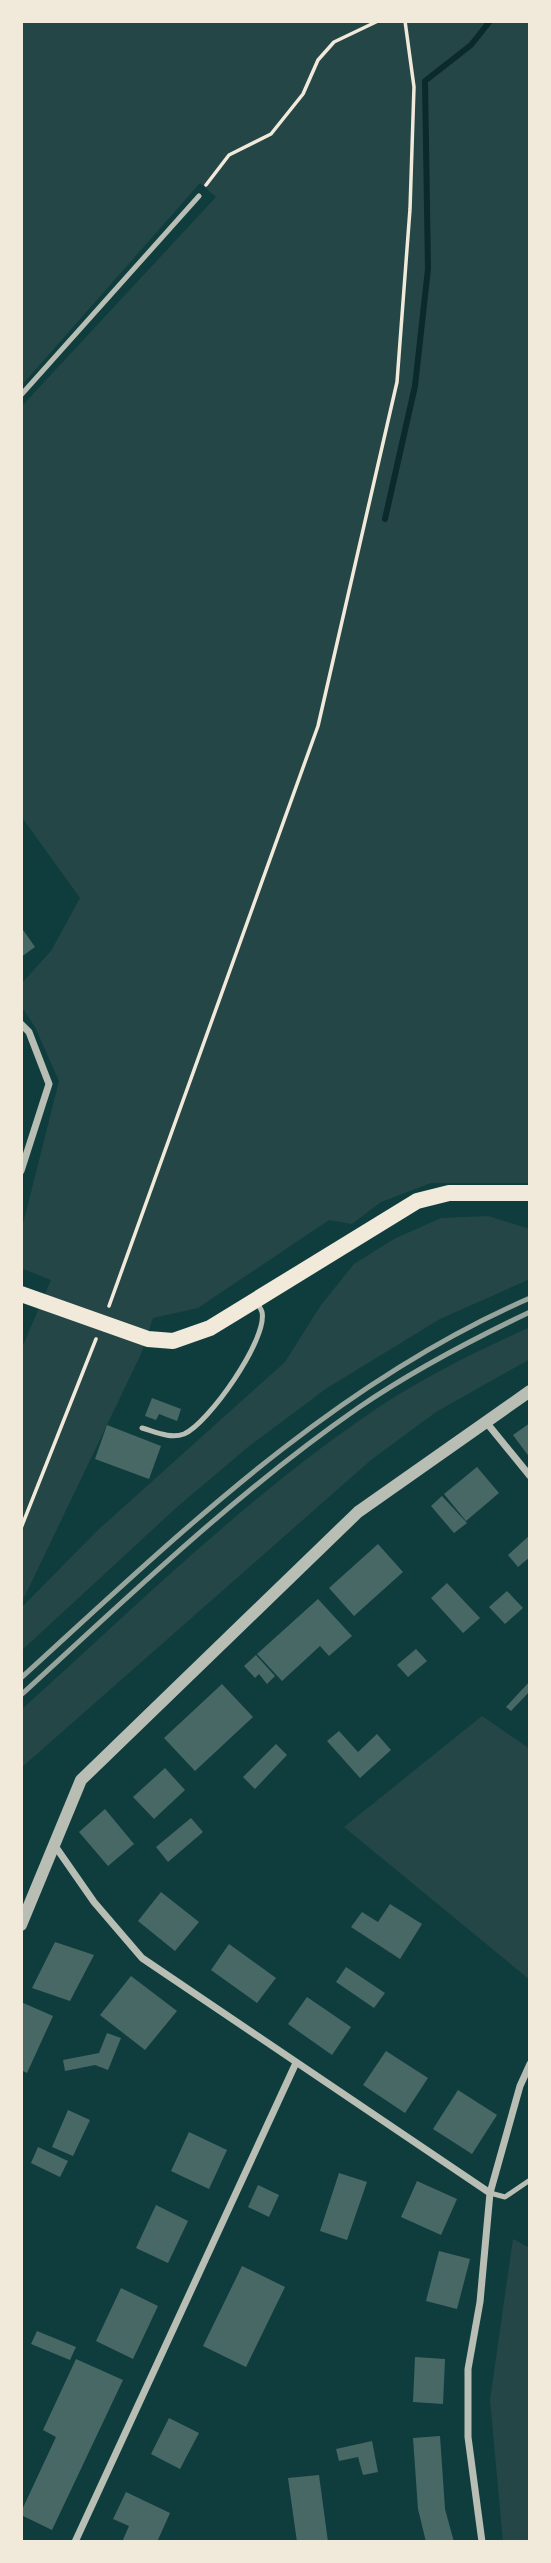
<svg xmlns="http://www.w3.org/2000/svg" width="551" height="2563" font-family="Roboto,sans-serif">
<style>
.green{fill:#244646}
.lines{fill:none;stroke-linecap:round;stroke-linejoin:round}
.stream{stroke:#0a2a2b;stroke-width:6}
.building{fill:#486865}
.path{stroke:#f1e9da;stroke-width:3.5}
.service{stroke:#b8beb3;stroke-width:5}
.minor{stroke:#b8beb3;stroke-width:7}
.tertiary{stroke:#b8beb3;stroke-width:12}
.primary{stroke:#f1e9da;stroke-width:16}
.rail{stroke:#97a49c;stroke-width:5}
</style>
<rect width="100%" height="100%" fill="#0f3d3e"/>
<path class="green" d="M21 21H530V1183H431L381 1202 352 1224 329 1220 198 1308 153 1318 141 1354 21 1604V1350L51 1280 21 1268V1232L59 1081 35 1027 21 1006V984L51 951 80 898 21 816V407L216 197 200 183 21 386Z
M488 1216 530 1229V1279L440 1319 327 1388 248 1447 176 1508 21 1651V1608L98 1530 285 1362 321 1305 354 1264 394 1239 441 1218Z
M530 1327V1359L436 1412 371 1460 21 1768V1710C132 1610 240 1503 363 1418 415 1381 473 1353 530 1327Z
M482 1716 530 1749V1980L344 1827Z
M513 2239 530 2248V2542H503L490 2400Z"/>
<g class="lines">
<path class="stream" d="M385 519 415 386 428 269 425 81 471 45 490 21"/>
</g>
<path class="building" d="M21 927 35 947 21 957Z
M152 1398 181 1409 177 1421 159 1414 156 1420 145 1416Z
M530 1423V1458L513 1435Z
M107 1425 161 1446 149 1479 95 1459Z
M477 1467 499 1493 466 1521 444 1494Z
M442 1496 467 1523 454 1533 431 1506Z
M530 1535V1557L518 1567 508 1555Z
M378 1544 403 1572 354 1616 329 1588Z
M447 1583 480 1618 463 1633 431 1598Z
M507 1591 523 1608 505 1624 489 1607Z
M318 1599 352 1636 329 1656 320 1646 282 1681 257 1654Z
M416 1649 427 1661 408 1677 397 1665Z
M256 1655 275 1676 267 1684 259 1674 255 1678 244 1666Z
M530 1681V1691L511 1711 506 1707Z
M222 1684 253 1717 195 1771 164 1738Z
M339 1731 358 1752 377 1734 391 1750 360 1778 327 1741Z
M276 1744 287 1755 255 1789 243 1777Z
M165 1768 185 1790 154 1819 133 1797Z
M105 1809 134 1844 108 1866 79 1832Z
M191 1818 203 1832 168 1862 156 1847Z
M161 1892 199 1922 175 1951 138 1921Z
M390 1904 422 1924 400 1959 351 1927 362 1912 378 1922Z
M55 1942 94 1955 70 2001 32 1988Z
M229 1944 276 1978 257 2003 211 1970Z
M346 1967 385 1993 374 2008 336 1982Z
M131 1976 177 2011 145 2050 100 2015Z
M307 1997 351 2027 332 2055 288 2024Z
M21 2002 53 2016 27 2073 21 2070Z
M107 2033 121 2038 108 2070 95 2065 65 2071 63 2060 99 2053Z
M386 2051 428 2078 405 2113 363 2085Z
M458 2090 497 2115 472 2154 433 2129Z
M68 2110 90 2120 73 2156 52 2147Z
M189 2132 227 2150 209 2189 171 2171Z
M38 2147 68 2161 60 2177 31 2163Z
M339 2173 367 2182 347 2240 320 2231Z
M417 2181 457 2199 441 2235 401 2217Z
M258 2185 279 2195 269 2217 248 2207Z
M156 2205 188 2221 168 2263 136 2248Z
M439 2251 470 2259 457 2309 426 2301Z
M242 2266 285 2287 246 2367 203 2346Z
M121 2288 158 2306 133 2359 96 2341Z
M37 2331 76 2347 70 2360 31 2344Z
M415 2357 445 2359 443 2404 413 2402Z
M76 2359 123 2380 52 2530 21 2515V2512L56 2437 43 2430Z
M169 2418 199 2433 180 2469 151 2454Z
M440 2436 445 2509 454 2542H426L418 2509 413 2438Z
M372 2441 378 2472 363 2475 358 2457 339 2461 336 2449Z
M319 2475 328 2542H297L288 2478Z
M126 2492 170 2513 157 2542H122L129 2526 113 2519Z"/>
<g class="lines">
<path class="path" d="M206 185 229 155 271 134 303 94 318 60 334 42 378 21
M109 1306 318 726 397 382 410 209 414 87 405 21
M21 1528 96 1339"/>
<path class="service" d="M21 395 199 196
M142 1428C156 1432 170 1439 184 1434 208 1424 268 1339 262 1312 261 1309 259 1306 257 1302
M490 2193 505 2197 530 2180"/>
<path class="minor" d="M21 1024 29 1032 49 1084 21 1171
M486 1422 530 1476
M53 1843 94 1902 142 1958 490 2193
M75 2542 295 2065
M482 2542 468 2437V2369L480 2302 490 2193 520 2086 530 2064"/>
<path class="tertiary" d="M21 1925 81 1780 358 1512 530 1391"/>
<path class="primary" d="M21 1294 148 1339 173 1341 210 1328 417 1201 449 1193H530"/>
<path class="rail" d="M21 1678C178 1535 332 1384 530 1298
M21 1695C130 1595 237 1492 358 1408 412 1371 471 1340 530 1312"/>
</g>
<rect width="551" height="2563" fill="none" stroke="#f1e9da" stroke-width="46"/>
</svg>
